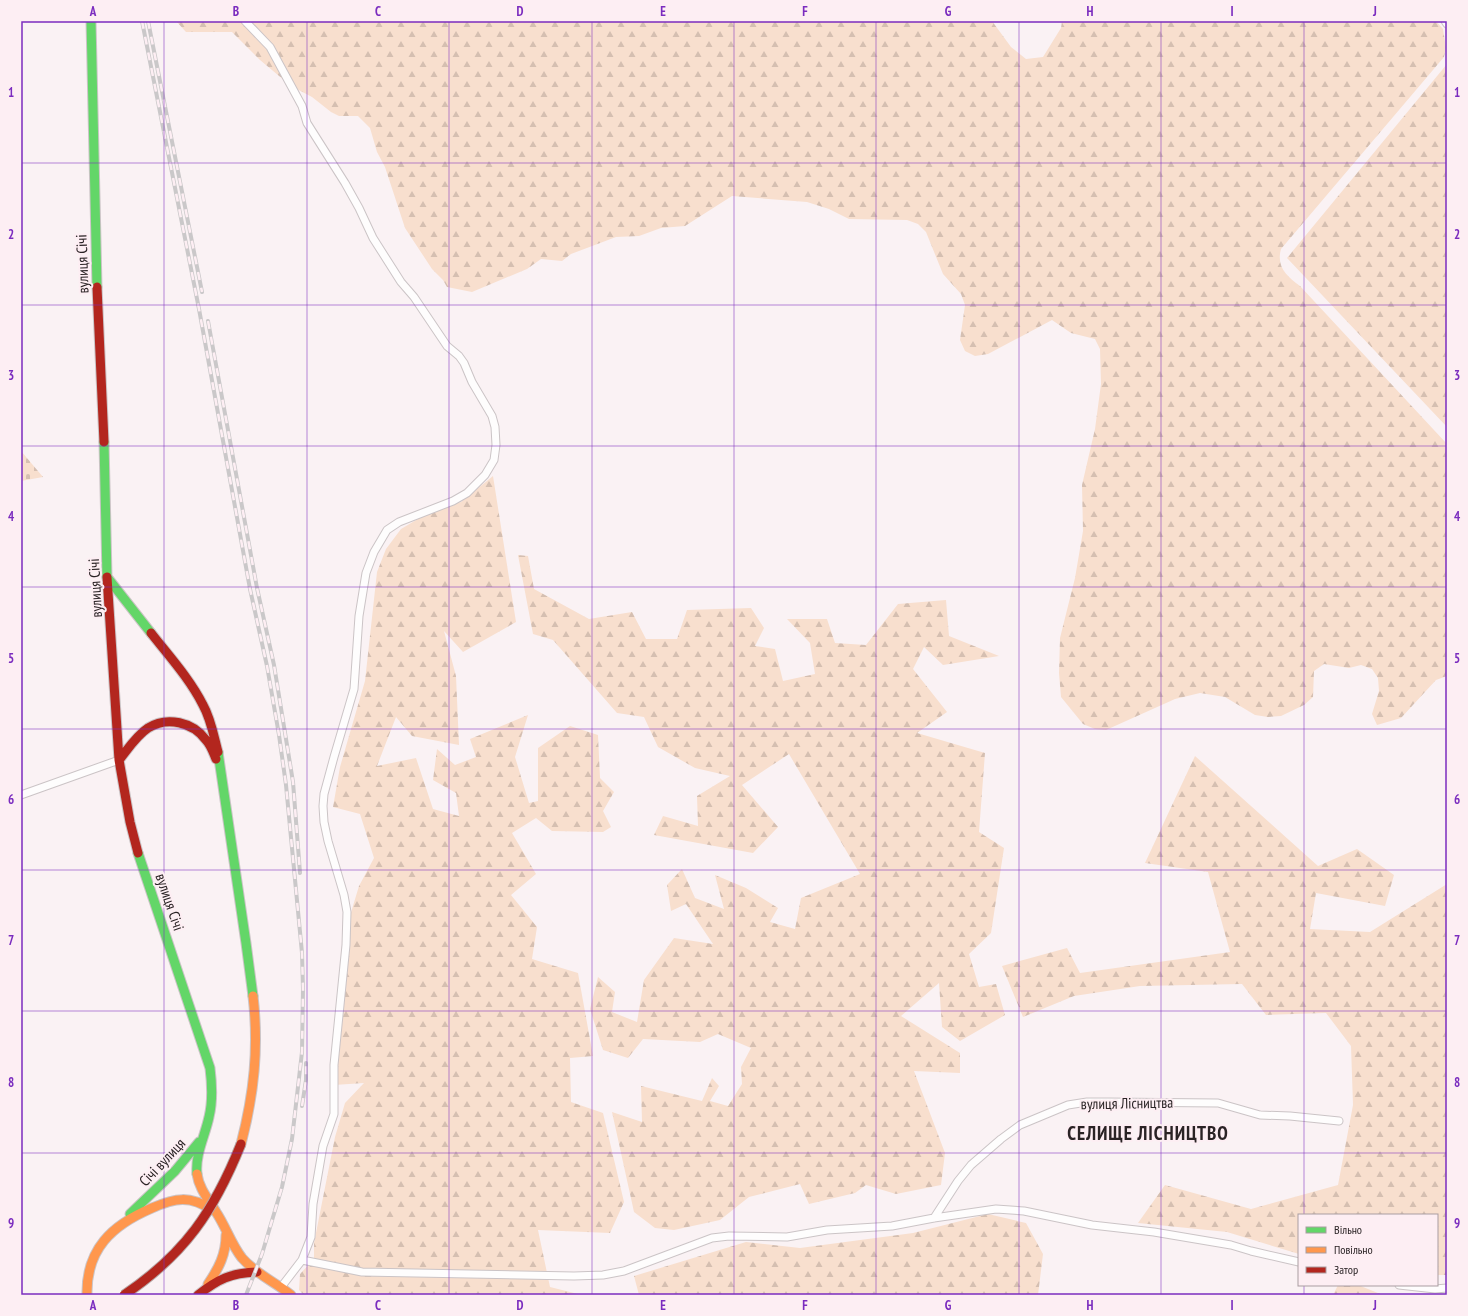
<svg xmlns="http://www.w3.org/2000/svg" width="1468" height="1316" font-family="'PT Sans Narrow',sans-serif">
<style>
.forest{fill:url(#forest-firs)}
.cemetery{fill:url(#cemetery-stones)}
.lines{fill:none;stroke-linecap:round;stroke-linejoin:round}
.street-casing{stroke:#cbc4c6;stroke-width:9}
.fast-casing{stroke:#cbc4c6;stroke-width:11}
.slow-casing{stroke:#cbc4c6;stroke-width:11}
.jam-casing{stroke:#cbc4c6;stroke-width:11}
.street{stroke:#fefdfd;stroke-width:7}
.fast{stroke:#63d668;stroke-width:9}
.slow{stroke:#ff974d;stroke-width:9}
.jam{stroke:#b3261e;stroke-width:9}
.rail-casing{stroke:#cac8c9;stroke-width:4}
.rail{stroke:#fdeef3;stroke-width:2.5;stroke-dasharray:8;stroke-linecap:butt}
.jam-bridge-casing{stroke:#b7a5a4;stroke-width:11;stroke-linecap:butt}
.jam-bridge{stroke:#b3261e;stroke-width:9}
.grid{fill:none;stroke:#7b2cbf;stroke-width:1;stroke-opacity:0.55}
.labels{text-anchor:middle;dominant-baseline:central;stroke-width:4;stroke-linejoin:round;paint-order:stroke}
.street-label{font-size:15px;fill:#2a2325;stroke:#fdeef3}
.district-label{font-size:19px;font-weight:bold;letter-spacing:1px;fill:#2a2325;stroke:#fdeef3}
.neatline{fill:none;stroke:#7b2cbf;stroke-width:1.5}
.grid-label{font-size:13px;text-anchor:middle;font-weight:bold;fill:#7b2cbf}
</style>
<defs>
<pattern id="forest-firs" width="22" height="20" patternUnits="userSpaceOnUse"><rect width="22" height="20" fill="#f8dfce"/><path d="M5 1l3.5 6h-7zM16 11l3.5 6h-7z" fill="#d5bfb1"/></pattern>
<pattern id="cemetery-stones" width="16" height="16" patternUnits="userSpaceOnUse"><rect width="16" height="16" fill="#f8dfce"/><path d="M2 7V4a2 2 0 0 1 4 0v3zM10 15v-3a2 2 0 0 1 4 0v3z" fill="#d5bfb1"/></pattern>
</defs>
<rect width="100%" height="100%" fill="#faf2f4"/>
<path class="forest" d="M176 21H992L1011 47 1026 59 1043 57 1061 28 1062 21H1436L1443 29 1446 48 1444 57 1281 249C1276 267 1287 276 1300 286L1447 444V676L1436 680 1401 718 1377 725 1372 714 1379 691 1378 678 1372 669 1361 665 1349 668 1324 664 1314 671 1313 697 1304 705 1281 716 1268 717 1255 715 1225 697 1200 693 1175 699 1106 730 1095 729 1083 724 1061 697 1059 673 1060 638 1075 578 1083 531 1082 485 1095 429 1101 384 1100 349 1095 339 1071 333 1052 320 988 354 975 356 965 351 960 340 965 305 961 294 943 274 926 232 918 224 907 220 849 219 829 209 807 202 732 196 685 226 661 228 639 236 616 237 571 254 562 261 541 259 527 269 472 292 447 287 443 280 432 269 405 228 385 167 377 152 370 128 358 116H339L331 112 312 97 291 86 260 60 232 32H186Z
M1447 64V427L1287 258Z
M493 476 516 622 463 652 444 631 456 676 459 745 412 736 396 717 377 766 416 758 433 809 459 816 456 793 433 780 437 749 455 765 476 757 470 739 528 715 515 757 529 803 538 801V748L570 726 598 735 600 778 614 792 603 811 611 827 603 832 552 831 536 818 512 833 536 874 511 895 537 927 532 959 578 973 593 1056 570 1058 571 1102 603 1113 624 1202 610 1233 538 1230 550 1287 582 1295H304L299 1290 300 1274 314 1259V1243L335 1137 345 1103 364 1083 334 1085 346 929 359 886 374 858 360 814 333 807 340 767 365 681 377 572 386 549 401 529 433 510 461 502Z
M518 555 528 556 534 589 589 619 632 612 646 639H677L687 610 751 608 764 628 755 646 775 649 783 681 815 674 810 643 787 619H827L835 643 866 645 898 604 946 600 949 636 999 656 943 665 924 647 913 669 947 712 917 733 985 753 979 832 1004 848 991 933 969 954 979 987 996 984 1005 1015 960 1041 942 1027 939 983 901 1016 960 1053V1073L914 1071 945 1153 941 1185 896 1194 866 1185 855 1193 809 1204 800 1184 749 1197 720 1220 674 1230 655 1228 634 1212 612 1112 642 1122 641 1086 702 1101 712 1078 719 1086 710 1101 728 1106 742 1084 741 1067 751 1048 718 1034 700 1042 643 1039 628 1058 603 1050 590 1009 598 977 615 992 612 1012 637 1022 644 980 674 938 713 944 686 904 671 911 667 885 682 869 695 898 724 909 715 875 746 888 778 908 770 922 795 929 801 898 860 874 789 754 742 785 778 827 753 853 654 835 663 816 698 826 697 796 730 776 695 768 658 747 644 717 617 713 553 640 533 634Z
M1195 756 1318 866 1357 849 1394 875 1385 906 1316 893 1310 929 1370 932 1447 884V1275H1437V1215H1299V1254L1227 1232 1138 1223 1165 1185 1251 1209 1338 1185 1353 1105 1351 1046 1326 1013 1266 1015 1242 984 1140 986 1074 996 1023 1017 1002 966 1067 948 1080 973 1230 952 1208 872 1145 863Z
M988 1214 1026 1223 1043 1254 1038 1295H639L634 1276 746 1242 800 1248 913 1233Z
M1338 1285H1358L1383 1295H1333Z"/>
<path class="cemetery" d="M21 451 43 477 21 481Z"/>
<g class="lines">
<g class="street-casing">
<path id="street" d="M245 21 270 47 302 106 307 123 345 183 359 208 373 238 401 282 414 297 447 346 459 356 464 363 472 382 492 416 495 427 496 445 494 460 485 475 467 493 453 501 399 522 387 530 374 552 366 573 359 616 354 689 334 757 324 794 323 806 324 822 328 841 344 895 347 912 346 945 334 1065V1114L323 1146 313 1204 311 1237 302 1260 282 1286
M1445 21 1447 24
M21 795 119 760
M934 1218 958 1181 971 1165 1001 1139 1020 1125 1068 1105 1087 1102H1108L1218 1103 1260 1115 1290 1116 1339 1121
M302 1260 362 1272 574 1276 603 1275 624 1271 712 1238 729 1236 787 1237 827 1230 892 1226 934 1218 996 1209 1024 1211 1092 1225 1154 1232 1231 1245 1251 1251 1299 1262
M1399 1285 1435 1289 1447 1288"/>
</g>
<g class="fast-casing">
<path id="fast" d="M91 21 97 287
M104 442 107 577 151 633
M218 752 246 943 253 996
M138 853 210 1068C212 1084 213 1101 209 1117 205 1136 195 1154 197 1174
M130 1214 175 1171 199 1142"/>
</g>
<g class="slow-casing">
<path id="slow" d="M241 1144C254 1094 259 1048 253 996
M197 1174C199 1189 209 1200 216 1212 226 1227 231 1244 242 1258 256 1274 275 1282 291 1295
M208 1284C219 1268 226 1254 226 1235
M87 1295C86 1249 112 1225 152 1208 175 1198 190 1195 212 1210"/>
</g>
<g class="jam-casing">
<path id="jam" d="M97 287 104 442
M107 577 119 760 130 822 138 853
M151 633C169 656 190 679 203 705 211 719 214 737 218 752
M119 760C128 749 136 736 148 728 167 716 193 722 206 740 211 745 213 752 216 759
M198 1295C218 1279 231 1273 257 1272"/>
</g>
<use href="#street" class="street"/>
<use href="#fast" class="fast"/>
<use href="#slow" class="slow"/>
<use href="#jam" class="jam"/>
<g class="rail-casing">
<path id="rail" d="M142 21 199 309 250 589 267 666 279 735 286 785 302 953 303 989 302 1052 292 1139 282 1187 262 1254 246 1295
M148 21 202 292
M208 321 257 588 274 665 293 782 300 873
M302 1106 306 1080V1063"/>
</g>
<use href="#rail" class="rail"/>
<g class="jam-bridge-casing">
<path id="jam-bridge" d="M124 1295C185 1254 214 1211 241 1144"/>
</g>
<use href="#jam-bridge" class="jam-bridge"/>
</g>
<path class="grid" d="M164 21V1295M307 21V1295M449 21V1295M592 21V1295M734 21V1295M876 21V1295M1019 21V1295M1161 21V1295M1304 21V1215M21 163H1447M21 305H1447M21 446H1447M21 587H1447M21 729H1447M21 870H1447M21 1011H1447M21 1153H1447M1304 1285V1295"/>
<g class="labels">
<g class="street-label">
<text transform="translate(82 264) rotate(-92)">вулиця Січі</text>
<text transform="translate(95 588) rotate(-93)">вулиця Січі</text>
<text transform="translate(170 902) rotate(71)">вулиця Січі</text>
<text transform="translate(1127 1103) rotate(-1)">вулиця Лісництва</text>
<text transform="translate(162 1162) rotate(-47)">Січі вулиця</text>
</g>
<g class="district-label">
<text x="1148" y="1133">СЕЛИЩЕ ЛІСНИЦТВО</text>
</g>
</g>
<rect width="1468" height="1316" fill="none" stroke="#fdeef3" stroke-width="44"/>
<rect x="1298" y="1214" width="140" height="72" fill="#fdeef3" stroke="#a99da1"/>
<rect x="1306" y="1227" width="20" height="6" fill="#63d668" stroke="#a99da1"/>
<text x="1334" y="1234" font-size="12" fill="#2a2325">Вільно</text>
<rect x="1306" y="1247" width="20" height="6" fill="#ff974d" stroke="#a99da1"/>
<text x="1334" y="1254" font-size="12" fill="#2a2325">Повільно</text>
<rect x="1306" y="1267" width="20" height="6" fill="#b3261e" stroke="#a99da1"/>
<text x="1334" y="1274" font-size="12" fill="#2a2325">Затор</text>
<rect x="22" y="22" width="1424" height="1272" class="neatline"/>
<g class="grid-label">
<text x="93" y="16">A</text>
<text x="236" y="16">B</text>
<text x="378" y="16">C</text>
<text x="520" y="16">D</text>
<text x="663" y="16">E</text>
<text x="805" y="16">F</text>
<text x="948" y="16">G</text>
<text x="1090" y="16">H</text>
<text x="1232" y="16">I</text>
<text x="1375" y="16">J</text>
<text x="11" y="97">1</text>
<text x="1457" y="97">1</text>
<text x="11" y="239">2</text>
<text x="1457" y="239">2</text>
<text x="11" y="380">3</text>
<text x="1457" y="380">3</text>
<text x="11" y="521">4</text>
<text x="1457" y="521">4</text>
<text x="11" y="663">5</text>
<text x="1457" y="663">5</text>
<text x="11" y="804">6</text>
<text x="1457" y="804">6</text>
<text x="11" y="945">7</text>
<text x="1457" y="945">7</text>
<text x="11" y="1087">8</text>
<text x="1457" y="1087">8</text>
<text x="11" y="1228">9</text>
<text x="1457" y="1228">9</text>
<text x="93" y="1310">A</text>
<text x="236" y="1310">B</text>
<text x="378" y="1310">C</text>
<text x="520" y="1310">D</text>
<text x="663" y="1310">E</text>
<text x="805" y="1310">F</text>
<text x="948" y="1310">G</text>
<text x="1090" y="1310">H</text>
<text x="1232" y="1310">I</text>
<text x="1375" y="1310">J</text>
</g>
</svg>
